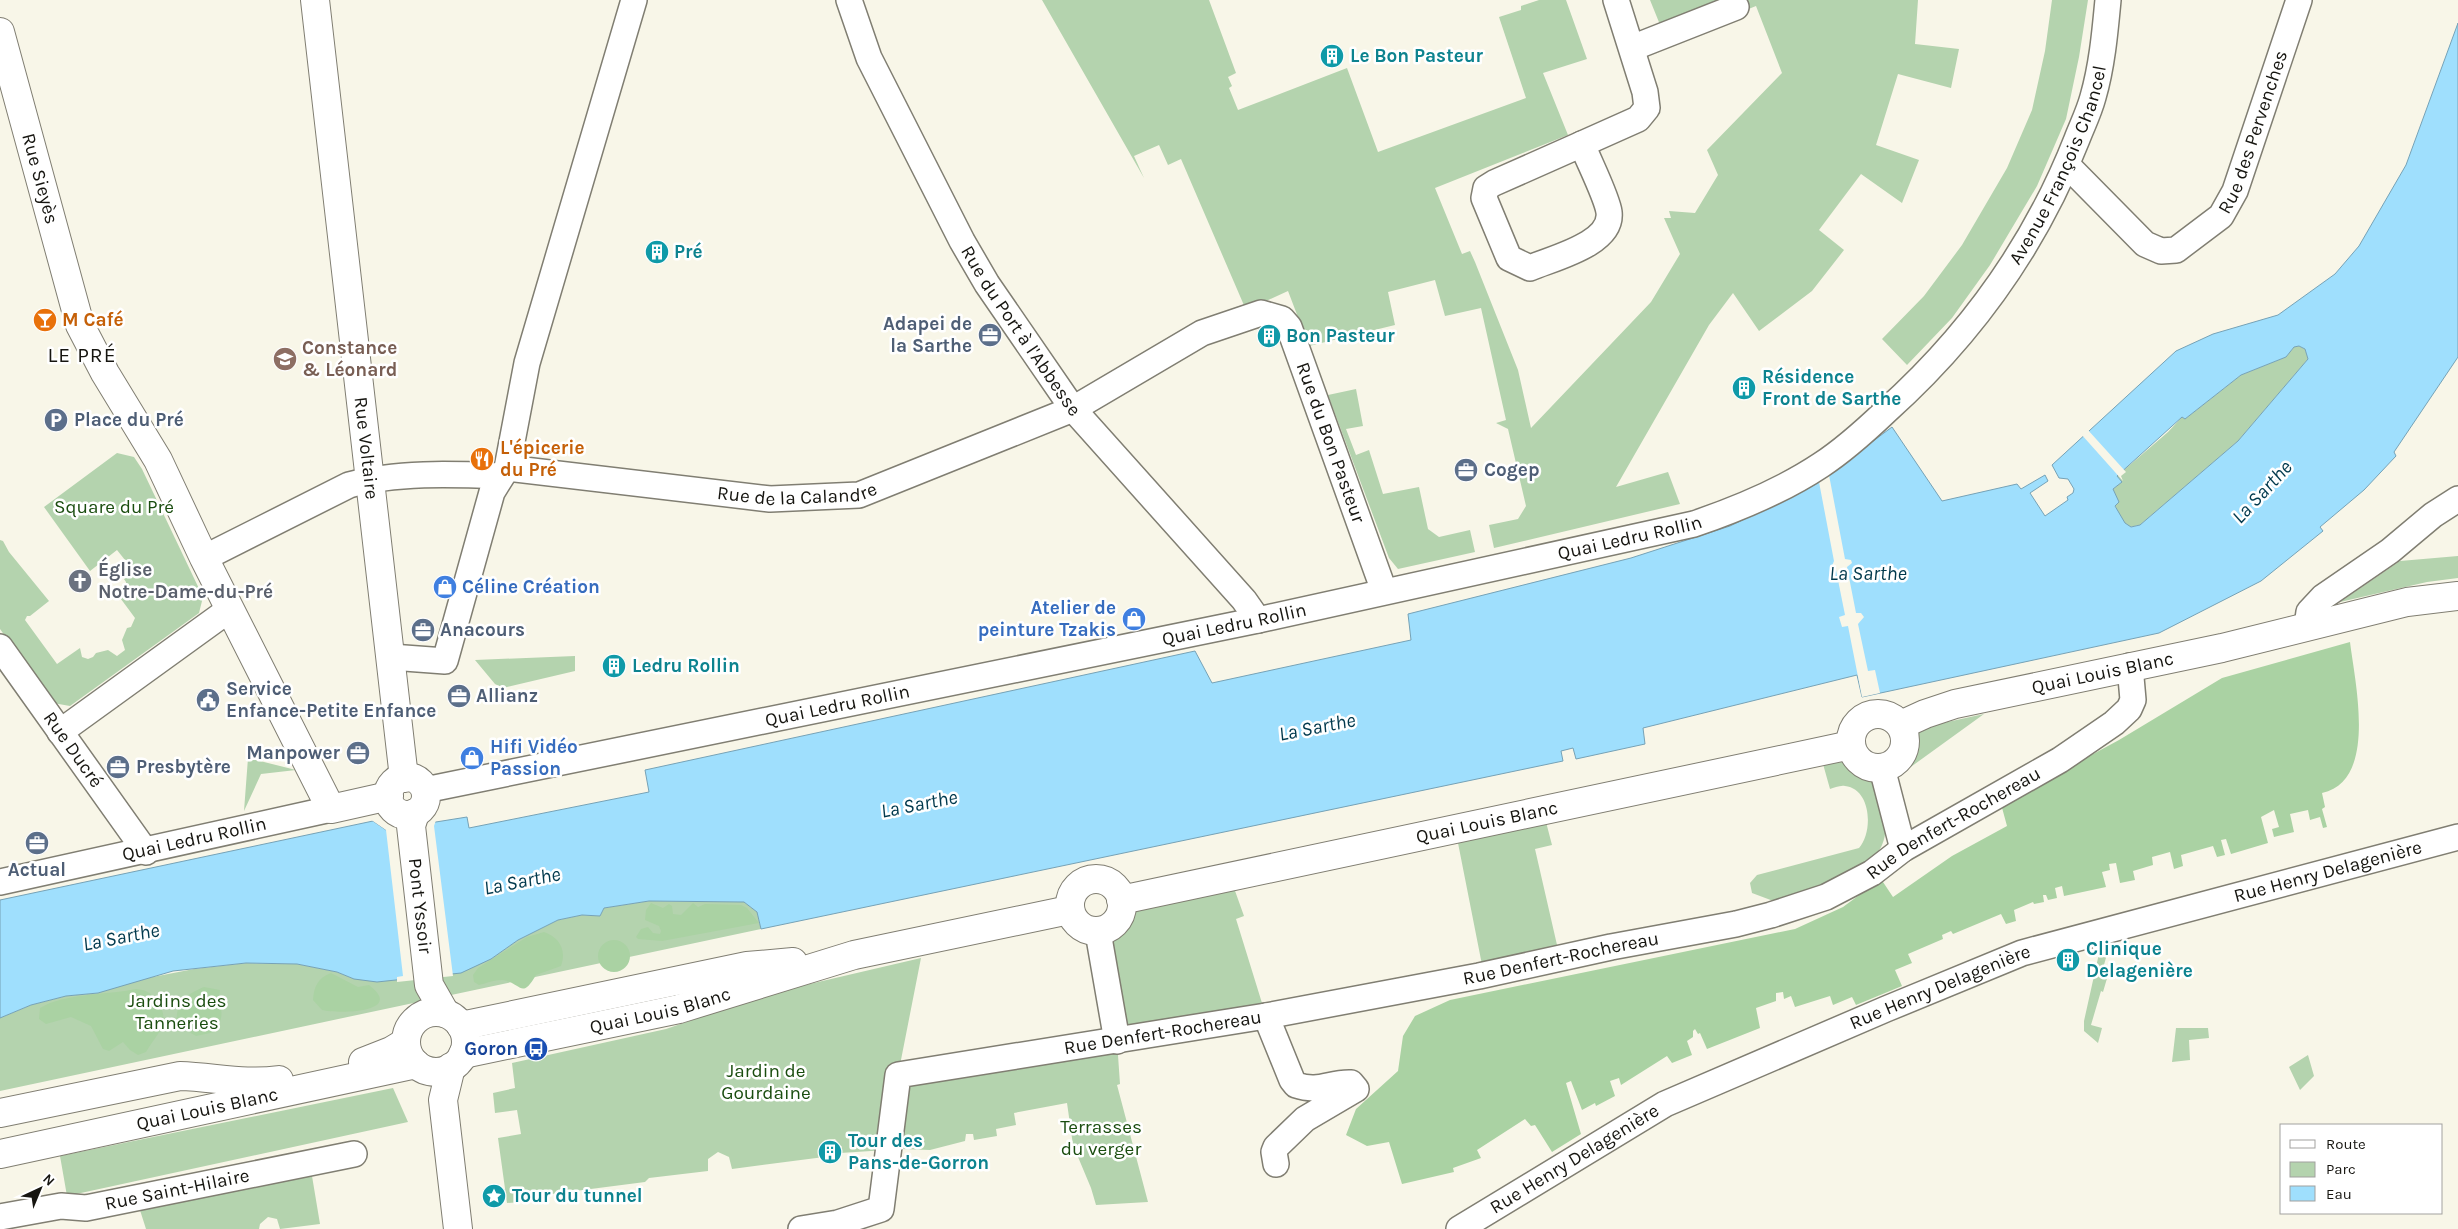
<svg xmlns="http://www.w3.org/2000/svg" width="2458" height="1229" font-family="Karla,sans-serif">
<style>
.green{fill:#b4d3ae}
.forest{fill:#aad2a3}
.water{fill:#9fdffd;stroke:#76a2b6;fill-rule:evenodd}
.pier{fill:#f8f6e8}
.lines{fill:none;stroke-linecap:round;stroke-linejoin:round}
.minor-casing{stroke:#807e72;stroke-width:28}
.major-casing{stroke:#807e72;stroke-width:30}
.minor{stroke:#fff;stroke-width:25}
.major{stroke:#fff;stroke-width:28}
.labels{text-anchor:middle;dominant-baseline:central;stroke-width:5;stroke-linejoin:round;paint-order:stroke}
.culture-label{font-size:19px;font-weight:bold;fill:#0d838f;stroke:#fff;text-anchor:start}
.street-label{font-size:19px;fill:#161510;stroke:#fff}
.food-label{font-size:19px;font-weight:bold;fill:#c56008;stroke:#fff;text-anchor:start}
.service-label{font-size:19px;font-weight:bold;fill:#4e5e75;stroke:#fff;text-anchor:start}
.education-label{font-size:19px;font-weight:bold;fill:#785e54;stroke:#fff;text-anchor:start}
.park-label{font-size:19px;fill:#1a4d0f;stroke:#fff}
.worship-label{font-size:19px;font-weight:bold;fill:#5b616d;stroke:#fff;text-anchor:start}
.shop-label{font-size:19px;font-weight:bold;fill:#366cbe;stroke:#fff;text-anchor:start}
.transit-label{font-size:19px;font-weight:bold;fill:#164399;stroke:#fff;text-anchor:end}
.water-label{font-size:20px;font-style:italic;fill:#00394d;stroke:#fff}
.quarter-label{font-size:21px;letter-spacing:1px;fill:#161510;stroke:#fff}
</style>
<rect width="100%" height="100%" fill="#f8f6e8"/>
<path class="green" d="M1042 0H1209L1236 73 1228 77 1232 86 1229 88 1238 110 1347 68 1378 152 1526 98 1499 17 1521 10V6L1539 0H1566L1587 59 1543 73 1568 135 1435 188 1462 254 1470 251 1475 262 1518 370 1531 428 1651 302 1680 254 1664 218H1671L1669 211 1695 213 1718 175 1707 150 1782 73 1756 6 1667 42 1650 0H1918L1915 44 1959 49 1951 88 1898 74 1876 145 1919 160 1902 203 1861 174 1819 230 1844 250 1812 291 1759 331 1733 293 1709 325 1616 487 1668 472 1680 504 1494 548 1489 525 1518 519 1526 506 1508 429 1496 423 1506 420 1481 308 1445 316 1435 280 1388 292 1395 325 1309 346 1288 291 1246 310 1181 159 1168 165 1159 145 1134 156 1144 178Z
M2052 0H2088L2079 57 2066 119 2037 186 1990 265 1952 318 1907 365 1882 339 1924 296 1962 245 2007 168 2032 110 2045 51Z
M2299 346 2305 349 2308 359 2238 441 2140 525 2130 527C2117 518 2114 504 2113 489L2122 482 2117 476 2168 432 2182 417 2185 419 2241 375 2286 357 2294 347Z
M1356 389 1363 426 1346 429 1356 455 1369 450 1383 494 1419 487 1428 529 1439 537 1470 530 1475 552 1398 569 1389 558 1328 395Z
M117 453 134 457 142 469 203 597 199 613 70 706 53 703 0 629V540L3 541 9 552 49 601 30 616H27L25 620 57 664 80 648 82 657 88 659 93 657 96 653 108 650 117 656 125 650 122 640 127 628 131 627 135 618 118 595 126 590V582L124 579 133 570 117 550 90 571 44 507Z
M2458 556V578L2427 582 2340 602 2400 561Z
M575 656V671L503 688 495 684 475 660Z
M1984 714 1901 774 1911 759 1918 733 1929 726Z
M248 758 296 770 261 774 244 811Z
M1843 762C1863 766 1874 779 1879 797 1884 813 1889 829 1882 845 1872 870 1801 892 1776 902L1752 893 1750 883 1757 875 1859 848C1873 833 1872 789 1845 786 1840 785 1834 788 1830 789L1823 764Z
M1546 822 1552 845 1535 849 1560 958 1484 975 1458 843Z
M1234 888 1244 916 1236 919 1266 1016 1117 1041 1120 1084 1117 1085 1148 1202 1096 1205 1091 1188 1073 1145 1067 1103 1014 1113 1016 1125 996 1129 997 1136 974 1140 973 1134H966L965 1141 930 1150 902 1149 840 1153 842 1147 835 1139 825 1140 818 1150 824 1157 732 1169 729 1157 718 1152 708 1159V1171L649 1178 645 1182 544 1195 522 1202 507 1203 498 1138 521 1134 517 1110 495 1113 493 1093 515 1088 512 1063 666 1029 771 993 921 958 900 1065 1116 1041 1108 928 1117 920 1121 911Z
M649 901 744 902 757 912 761 929 0 1091V1018L31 1005 66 996 98 993 137 980 194 969 246 963 297 964 337 972 354 979 491 959 518 940 558 920 582 915 600 916 604 908Z
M2109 947 2102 972 2108 975 2103 992 2101 991 2091 1025 2102 1028 2098 1043 2084 1031V1021L2100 949Z
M2176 1028H2208L2209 1038 2189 1040 2190 1060 2172 1062Z
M2308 1055 2314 1076 2300 1090 2289 1067Z
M393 1088 408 1122 67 1196 60 1156Z
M311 1170 320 1224 280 1229 277 1219 268 1217 260 1224 259 1229H146L139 1207Z"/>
<path class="forest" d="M2350 642C2355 683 2378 781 2322 793L2325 807 2322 809 2327 827 2323 828 2320 817 2310 820 2308 810 2290 814 2294 832 2274 837 2272 829 2279 827 2274 810 2261 817 2268 843 2231 854 2226 839 2221 840 2225 855 2217 857 2213 846 2181 855 2183 866 2174 869 2170 852 2152 857 2153 865 2133 871 2135 880 2120 883 2116 863 2109 864 2110 870 2102 872 2106 887 2064 896 2062 886 2055 888 2057 898 2048 900 2046 895H2043L2044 902 2034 904 2033 902 2014 910 2016 921 2006 924 2001 914 1953 934 1951 931 1942 935 1943 939 1908 954 1912 963 1895 970 1902 986 1856 1005 1852 997 1833 1005 1830 996 1795 1007 1791 996 1784 999 1783 992 1776 993V1001L1756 1008 1760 1028 1707 1049 1700 1033 1698 1034 1695 1029 1693 1031V1037L1687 1041 1692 1055 1672 1063 1667 1056 1621 1085 1619 1078 1610 1081 1615 1096 1596 1106 1595 1103 1582 1110 1571 1081 1566 1083 1581 1134 1552 1152 1535 1125 1531 1126 1525 1119 1477 1150 1481 1158 1453 1168 1454 1172 1402 1184 1389 1142 1367 1146 1346 1135 1356 1109 1398 1071 1403 1036 1415 1016 1450 1000 1795 929 1843 907 1881 879 1893 897 1952 856 2007 826 2001 804 2119 740 2222 678Z
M651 903 663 908 669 904 672 906 673 914 681 915 693 903 698 907 705 904 741 905 747 908 759 923 662 941 638 939 636 937 641 929 648 927 653 933 660 934 661 931 659 926 645 920 646 910Z
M544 932C559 937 567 950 561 966L536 975C521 1001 521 982 502 980 494 980 487 983 479 985L474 982 473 975 478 968 527 937Z
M598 956a16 16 0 1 1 32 0a16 16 0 1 1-32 0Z
M331 973 358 987 369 985C406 1013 338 1014 322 1010L313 1000C314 986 318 978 331 973Z
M204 987 220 990C217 1009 228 1010 215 1032L196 1036 177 1025C175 1002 185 995 204 987Z
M136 989C146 990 150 992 156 1000 173 1022 158 1032 146 1052L138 1055 130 1050 123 1042 109 1051 103 1049 91 1026 71 1017 46 1024 39 1019 40 1008C65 993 107 995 136 989Z"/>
<path class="water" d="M2458 23V357L2394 452 2396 456 2364 490 2320 527 2323 531 2261 581 2159 633 1862 697 1857 675 1643 728 1645 744 1576 759 1573 748 1561 751 1563 761 761 929 757 912 744 902 649 901 604 908 600 916 582 915 558 920 518 940 491 959 461 973 377 982 354 979 337 972 297 964 246 963 173 971 98 993 66 996 31 1005 0 1018V900L373 821 386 830 467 817 469 828 649 792 645 770 1195 651 1212 683 1411 640 1408 614 1631 558 1730 526 1814 485 1892 427 1942 501 2017 484 2021 489 2045 475 2048 481 2030 493 2045 516 2068 500 2067 497 2073 493 2074 489 2068 479 2059 478 2052 465 2176 351 2213 334 2278 315 2335 274 2359 246 2406 165ZM2299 346 2305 349 2308 359 2238 441 2140 525 2131 527 2125 523 2115 506 2119 502 2113 489 2122 482 2117 476 2182 417 2185 419 2241 375 2286 357 2294 347Z"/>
<path class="pier" d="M2087 429 2126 472 2121 476 2123 481 2081 434Z
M1829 475 1845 559 1851 560 1852 563 1847 567 1856 613H1861L1864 617 1858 624 1868 671 1875 670 1880 693 1862 697 1848 626 1842 627 1839 617 1845 615 1836 570 1832 566 1834 561 1819 482Z
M370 819H374L386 828 436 820 434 826 453 976 397 982V977L403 976 386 830Z"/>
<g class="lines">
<g class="minor-casing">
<g id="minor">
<path id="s1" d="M849 0 869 58 962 241 987 284 1073 409 1244 600 1258 620"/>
<path d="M1632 48 1736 7"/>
<path d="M1582 144C1588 160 1607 197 1609 212 1613 244 1553 258 1530 268L1509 258 1484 198 1486 188 1494 183Z"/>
<path d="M1582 144 1638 119 1647 108 1645 92 1616 0"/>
<path id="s2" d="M2067 165 2145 244 2161 251 2176 250 2221 216 2235 191 2299 0"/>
<path id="s3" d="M507 468 770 499 859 495 1073 409 1202 333 1261 313 1282 319 1289 327 1384 591"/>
<path d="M204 558 349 485C395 472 452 474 500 476"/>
<path d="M2307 626 2309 612 2323 597 2390 551 2433 515 2458 499"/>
<path id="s4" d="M0 647 146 852"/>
<path d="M391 657 445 661 492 492 507 468 527 363 634 0"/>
<path d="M60 732 230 609"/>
<path d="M1882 768 1903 849"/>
<path id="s5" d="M425 790 1258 620 1694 524C1735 510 1785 489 1821 465 1844 450 1865 431 1885 412 1970 336 2035 246 2077 139 2082 126 2089 112 2093 97 2102 66 2105 32 2108 0"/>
<path id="s6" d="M0 882 331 809"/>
<path d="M1098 932 1117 1041"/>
<path d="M1266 1016 1292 1080 1296 1085C1320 1093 1329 1082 1351 1083L1356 1089 1305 1119 1276 1147 1274 1152 1276 1164"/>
<path id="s7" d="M0 1217 61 1206 86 1208 354 1154"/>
<path id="s8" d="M801 1229 838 1223 881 1209 898 1075 1266 1016 1479 976 1611 947 1736 924 1771 915 1826 897 1872 873 1903 849 2060 760 2114 723 2129 709 2133 700 2130 666"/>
<path id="s9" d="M1459 1229 1665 1104 1886 1009 2022 953 2458 837"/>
</g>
</g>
<g class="major-casing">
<g id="major">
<path id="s10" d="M315 0 404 778"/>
<path id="s11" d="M0 32 80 325 105 373 158 460 204 558 331 809 389 796"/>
<circle cx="1878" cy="741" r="27"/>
<path id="s12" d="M1901 725 1925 714 1955 704 2222 648 2407 602 2458 596"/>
<circle cx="407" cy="796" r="19"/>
<path id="s13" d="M415 813 411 826 429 985 445 1013"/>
<circle cx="1096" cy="905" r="26"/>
<path id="s14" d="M1121 900 1851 745"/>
<circle cx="436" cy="1042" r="30"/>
<path d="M461 1026 747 966 793 962"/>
<path id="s15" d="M463 1054 679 1009 854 955 1069 910"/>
<path d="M363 1062 391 1051 406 1042"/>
<path d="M451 1067 443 1100 458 1229"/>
<path d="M0 1113 180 1076C214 1077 246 1085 279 1080"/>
<path id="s16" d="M0 1154 416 1064"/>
</g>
</g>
<use href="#minor" class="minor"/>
<use href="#major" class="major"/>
</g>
<defs>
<g id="building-disc" transform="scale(1.25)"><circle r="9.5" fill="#0f9aa8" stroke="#fff"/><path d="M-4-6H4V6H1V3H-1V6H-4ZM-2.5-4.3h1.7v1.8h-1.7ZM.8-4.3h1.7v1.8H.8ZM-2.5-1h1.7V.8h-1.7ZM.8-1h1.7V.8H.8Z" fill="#fff"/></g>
<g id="bar-disc" transform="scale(1.25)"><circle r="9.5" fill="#e8710a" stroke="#fff"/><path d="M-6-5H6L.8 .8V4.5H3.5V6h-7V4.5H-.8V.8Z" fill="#fff"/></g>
<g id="office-disc" transform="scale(1.25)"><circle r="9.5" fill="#5c6f8a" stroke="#fff"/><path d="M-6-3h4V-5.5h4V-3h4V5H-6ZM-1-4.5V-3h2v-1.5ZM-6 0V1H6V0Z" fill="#fff"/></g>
<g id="school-disc" transform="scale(1.25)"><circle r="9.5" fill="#8d6e63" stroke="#fff"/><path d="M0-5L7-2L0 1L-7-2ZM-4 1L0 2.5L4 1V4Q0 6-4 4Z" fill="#fff"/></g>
<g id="parking-disc" transform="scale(1.25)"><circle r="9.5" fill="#5c6f8a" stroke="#fff"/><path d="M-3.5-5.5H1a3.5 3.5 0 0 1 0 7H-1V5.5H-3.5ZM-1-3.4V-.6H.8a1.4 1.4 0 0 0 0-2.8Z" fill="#fff"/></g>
<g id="restaurant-disc" transform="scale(1.25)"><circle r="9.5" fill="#e8710a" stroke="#fff"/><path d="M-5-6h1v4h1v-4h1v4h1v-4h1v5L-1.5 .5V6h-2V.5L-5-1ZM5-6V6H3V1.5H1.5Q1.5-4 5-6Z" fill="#fff"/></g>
<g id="church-disc" transform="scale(1.25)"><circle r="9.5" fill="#6b7280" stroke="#fff"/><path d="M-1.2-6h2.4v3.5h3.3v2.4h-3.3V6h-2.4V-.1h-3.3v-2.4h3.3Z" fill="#fff"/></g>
<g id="shop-disc" transform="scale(1.25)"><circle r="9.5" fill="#3f7fe0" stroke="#fff"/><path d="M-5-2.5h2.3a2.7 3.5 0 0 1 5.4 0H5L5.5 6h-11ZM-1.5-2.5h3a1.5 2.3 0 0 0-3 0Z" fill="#fff"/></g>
<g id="civic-disc" transform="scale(1.25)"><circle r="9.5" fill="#5c6f8a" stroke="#fff"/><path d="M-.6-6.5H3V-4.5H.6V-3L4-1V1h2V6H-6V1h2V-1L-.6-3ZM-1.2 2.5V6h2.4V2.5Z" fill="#fff"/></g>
<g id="bus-disc" transform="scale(1.25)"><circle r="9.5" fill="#1a4fb4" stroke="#fff"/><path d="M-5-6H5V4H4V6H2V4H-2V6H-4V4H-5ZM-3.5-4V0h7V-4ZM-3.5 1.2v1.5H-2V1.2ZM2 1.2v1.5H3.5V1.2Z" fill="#fff"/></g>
<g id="sight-disc" transform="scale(1.25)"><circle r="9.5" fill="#0f9aa8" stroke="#fff"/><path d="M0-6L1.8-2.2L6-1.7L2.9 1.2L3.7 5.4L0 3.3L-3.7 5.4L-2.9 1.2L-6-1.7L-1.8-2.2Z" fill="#fff"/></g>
</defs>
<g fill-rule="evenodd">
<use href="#building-disc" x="1332" y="56"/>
<use href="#building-disc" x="657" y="252"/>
<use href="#bar-disc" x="45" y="320"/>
<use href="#office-disc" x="990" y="335"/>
<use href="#building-disc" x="1269" y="336"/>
<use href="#school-disc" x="285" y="359"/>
<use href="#building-disc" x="1744" y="388"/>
<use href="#parking-disc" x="56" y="420"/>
<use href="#restaurant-disc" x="482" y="459"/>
<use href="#office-disc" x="1466" y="470"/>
<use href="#church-disc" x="80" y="581"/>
<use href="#shop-disc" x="445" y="587"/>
<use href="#shop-disc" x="1134" y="619"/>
<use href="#office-disc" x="423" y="630"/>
<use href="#building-disc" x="614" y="666"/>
<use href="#office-disc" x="459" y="696"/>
<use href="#civic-disc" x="208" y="700"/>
<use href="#office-disc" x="358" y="753"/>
<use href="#shop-disc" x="472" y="758"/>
<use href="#office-disc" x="118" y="767"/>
<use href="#office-disc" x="37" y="843"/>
<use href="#building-disc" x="2068" y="960"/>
<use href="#bus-disc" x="536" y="1049"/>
<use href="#building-disc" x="830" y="1152"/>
<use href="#sight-disc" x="494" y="1196"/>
</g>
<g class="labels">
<g class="culture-label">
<text x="1350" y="56">Le Bon Pasteur</text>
<text x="674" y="252">Pré</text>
<text x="1286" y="336">Bon Pasteur</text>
<text x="1762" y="377">Résidence<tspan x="1762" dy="22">Front de Sarthe</tspan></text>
<text x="632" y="666">Ledru Rollin</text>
<text x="2086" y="949">Clinique<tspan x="2086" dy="22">Delagenière</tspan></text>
<text x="848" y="1141">Tour des<tspan x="848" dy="22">Pans-de-Gorron</tspan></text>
<text x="512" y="1196">Tour du tunnel</text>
</g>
<g class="street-label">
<text stroke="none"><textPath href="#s2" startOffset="290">Rue des Pervenches</textPath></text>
<text stroke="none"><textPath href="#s5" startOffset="1826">Avenue François Chancel</textPath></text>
<text stroke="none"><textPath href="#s11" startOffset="152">Rue Sieyès</textPath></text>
<text stroke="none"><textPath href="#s1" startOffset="374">Rue du Port à l'Abbesse</textPath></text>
<text stroke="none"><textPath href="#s3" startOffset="952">Rue du Bon Pasteur</textPath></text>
<text stroke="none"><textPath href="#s10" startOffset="451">Rue Voltaire</textPath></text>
<text stroke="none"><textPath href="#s3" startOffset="292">Rue de la Calandre</textPath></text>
<text stroke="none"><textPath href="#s5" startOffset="1231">Quai Ledru Rollin</textPath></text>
<text stroke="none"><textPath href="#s5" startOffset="826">Quai Ledru Rollin</textPath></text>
<text stroke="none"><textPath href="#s12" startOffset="209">Quai Louis Blanc</textPath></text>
<text stroke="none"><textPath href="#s5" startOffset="421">Quai Ledru Rollin</textPath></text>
<text stroke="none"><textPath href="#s4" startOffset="126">Rue Ducré</textPath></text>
<text stroke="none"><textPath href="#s14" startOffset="374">Quai Louis Blanc</textPath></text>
<text stroke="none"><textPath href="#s8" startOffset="1311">Rue Denfert-Rochereau</textPath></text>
<text stroke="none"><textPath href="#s6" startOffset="199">Quai Ledru Rollin</textPath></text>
<text stroke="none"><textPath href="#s9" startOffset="945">Rue Henry Delagenière</textPath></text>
<text stroke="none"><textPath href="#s13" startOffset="94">Pont Yssoir</textPath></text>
<text stroke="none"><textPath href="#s8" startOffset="891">Rue Denfert-Rochereau</textPath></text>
<text stroke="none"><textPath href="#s9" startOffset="540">Rue Henry Delagenière</textPath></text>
<text stroke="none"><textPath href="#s15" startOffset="202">Quai Louis Blanc</textPath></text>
<text stroke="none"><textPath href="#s8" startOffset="486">Rue Denfert-Rochereau</textPath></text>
<text stroke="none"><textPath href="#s16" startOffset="212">Quai Louis Blanc</textPath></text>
<text stroke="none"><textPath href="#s9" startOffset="135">Rue Henry Delagenière</textPath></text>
<text stroke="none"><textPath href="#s7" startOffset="180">Rue Saint-Hilaire</textPath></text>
</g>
<g class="food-label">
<text x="62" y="320">M Café</text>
<text x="500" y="448">L'épicerie<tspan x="500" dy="22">du Pré</tspan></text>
</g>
<g class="service-label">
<text x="972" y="324" text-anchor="end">Adapei de<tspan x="972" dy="22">la Sarthe</tspan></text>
<text x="74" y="420">Place du Pré</text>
<text x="1484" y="470">Cogep</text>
<text x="440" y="630">Anacours</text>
<text x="226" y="689">Service<tspan x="226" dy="22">Enfance-Petite Enfance</tspan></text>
<text x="476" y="696">Allianz</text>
<text x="340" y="753" text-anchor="end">Manpower</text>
<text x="136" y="767">Presbytère</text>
<text x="37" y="870" text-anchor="middle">Actual</text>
</g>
<g class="education-label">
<text x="302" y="348">Constance<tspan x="302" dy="22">&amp; Léonard</tspan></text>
</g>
<g class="park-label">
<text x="114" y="507">Square du Pré</text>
<text x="177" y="1001">Jardins des<tspan x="177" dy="22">Tanneries</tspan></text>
<text x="766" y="1071">Jardin de<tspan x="766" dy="22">Gourdaine</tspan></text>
<text x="1101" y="1127">Terrasses<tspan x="1101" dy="22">du verger</tspan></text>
</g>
<g class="worship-label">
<text x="98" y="570">Église<tspan x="98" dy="22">Notre-Dame-du-Pré</tspan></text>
</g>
<g class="shop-label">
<text x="462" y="587">Céline Création</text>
<text x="1116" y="608" text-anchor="end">Atelier de<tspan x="1116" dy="22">peinture Tzakis</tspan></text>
<text x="490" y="747">Hifi Vidéo<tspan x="490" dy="22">Passion</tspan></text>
</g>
<g class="transit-label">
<text x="518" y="1049">Goron</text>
</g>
<g class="water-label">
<text transform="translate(2262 492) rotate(-47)">La Sarthe</text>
<text x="1868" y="573">La Sarthe</text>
<text transform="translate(1317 727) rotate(-11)">La Sarthe</text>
<text transform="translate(919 804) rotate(-11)">La Sarthe</text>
<text transform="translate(522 881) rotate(-11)">La Sarthe</text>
<text transform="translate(121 937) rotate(-11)">La Sarthe</text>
</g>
<g class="quarter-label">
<text x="82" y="355">LE PRÉ</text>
</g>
</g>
<rect x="2280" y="1124" width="162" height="90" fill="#ffffff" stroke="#a2a19f"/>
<rect x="2290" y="1140" width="25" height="8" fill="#ffffff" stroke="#a2a19f"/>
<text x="2326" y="1149" font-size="15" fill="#161510">Route</text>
<rect x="2290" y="1162" width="25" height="15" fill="#b4d3ae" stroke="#a2a19f"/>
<text x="2326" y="1174" font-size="15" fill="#161510">Parc</text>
<rect x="2290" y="1186" width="25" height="15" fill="#9fdffd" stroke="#a2a19f"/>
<text x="2326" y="1199" font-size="15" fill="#161510">Eau</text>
<g transform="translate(40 1189) rotate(44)" stroke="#ffffff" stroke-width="4" paint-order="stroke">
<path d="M0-4L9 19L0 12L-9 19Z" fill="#161510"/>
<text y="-8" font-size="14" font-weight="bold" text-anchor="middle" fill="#161510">N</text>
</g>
</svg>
